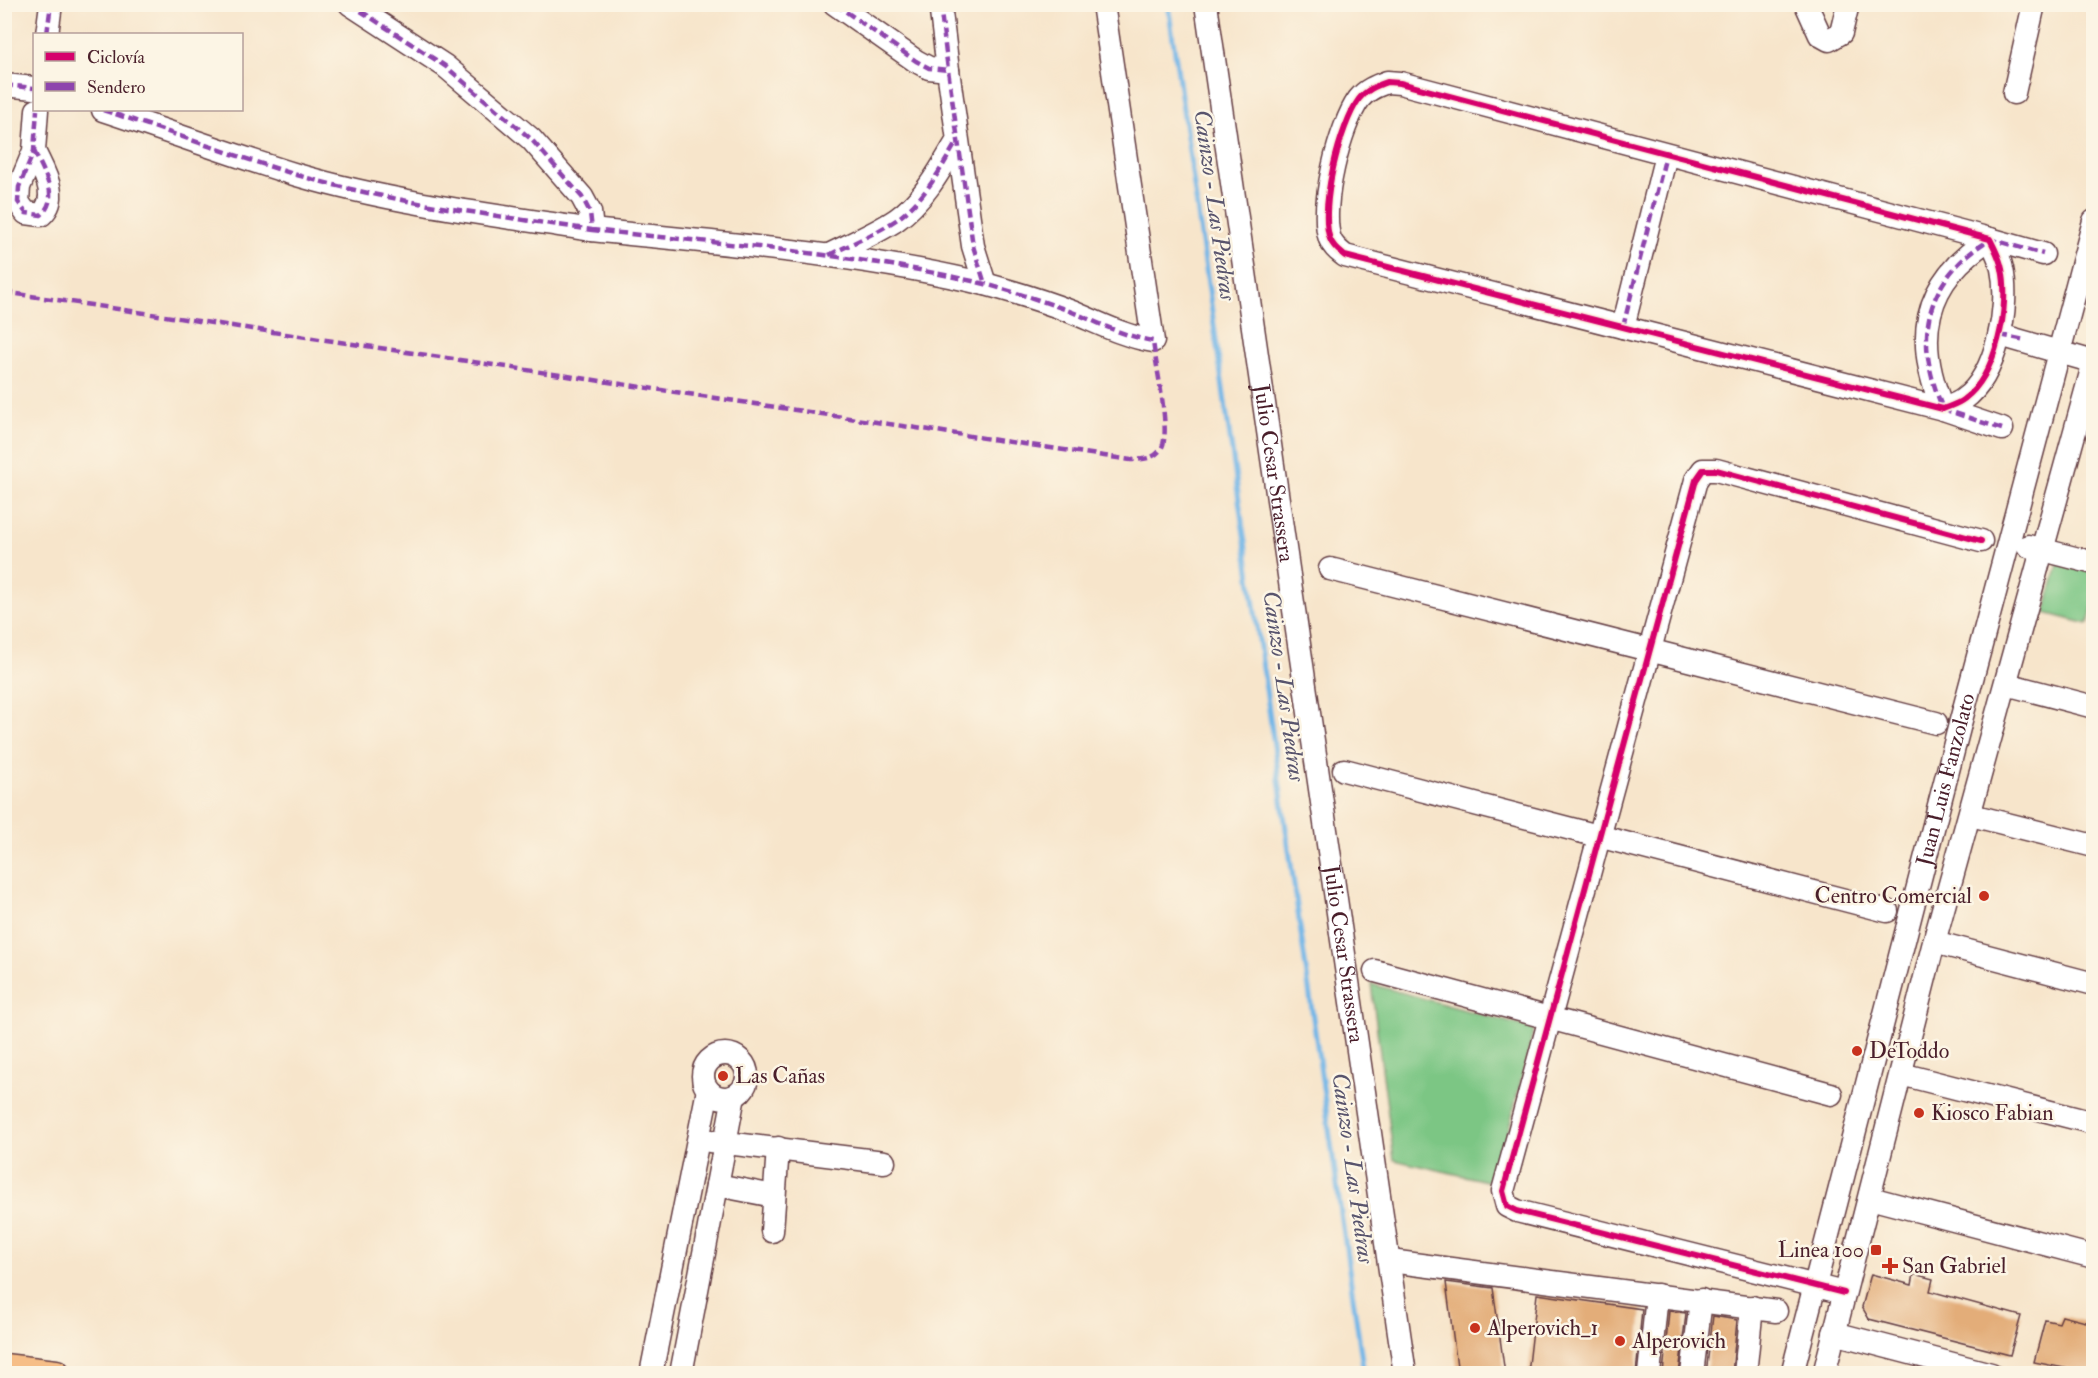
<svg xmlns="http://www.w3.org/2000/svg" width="2098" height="1378" font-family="'IM FELL Double Pica',serif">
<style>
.green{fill:#7bc684;stroke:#627258;stroke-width:1.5}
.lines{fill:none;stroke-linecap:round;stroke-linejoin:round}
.stream{stroke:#71b6e7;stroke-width:5}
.building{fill:#e3ad79}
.minor-casing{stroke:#643d43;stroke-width:25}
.major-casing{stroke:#643d43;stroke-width:31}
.minor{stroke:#fff;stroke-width:22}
.major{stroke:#f6be87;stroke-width:28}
.quiet{stroke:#8e44ad;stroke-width:4.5;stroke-dasharray:9 4.5;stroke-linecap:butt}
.cycleway-casing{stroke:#fcf5e5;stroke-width:10}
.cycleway{stroke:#d6006c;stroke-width:6}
.poi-dot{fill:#c8321e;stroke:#fcf5e5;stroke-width:2}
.labels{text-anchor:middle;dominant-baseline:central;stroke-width:5;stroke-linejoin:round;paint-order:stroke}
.street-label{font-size:22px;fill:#4a1f2b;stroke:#fcf5e5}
.poi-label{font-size:22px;fill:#4a1f2b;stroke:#fcf5e5;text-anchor:start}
.water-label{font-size:24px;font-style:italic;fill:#58546d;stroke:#fcf5e5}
</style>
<rect width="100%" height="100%" fill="#fcf5e5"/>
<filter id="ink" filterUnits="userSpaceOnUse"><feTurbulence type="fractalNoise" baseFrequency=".0167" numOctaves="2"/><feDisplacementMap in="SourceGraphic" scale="12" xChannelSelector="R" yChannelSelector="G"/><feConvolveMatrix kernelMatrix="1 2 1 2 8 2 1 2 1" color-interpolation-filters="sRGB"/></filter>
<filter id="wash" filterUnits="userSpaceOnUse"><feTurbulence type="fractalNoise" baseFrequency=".008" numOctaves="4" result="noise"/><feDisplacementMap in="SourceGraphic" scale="24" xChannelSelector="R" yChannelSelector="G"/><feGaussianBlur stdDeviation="1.35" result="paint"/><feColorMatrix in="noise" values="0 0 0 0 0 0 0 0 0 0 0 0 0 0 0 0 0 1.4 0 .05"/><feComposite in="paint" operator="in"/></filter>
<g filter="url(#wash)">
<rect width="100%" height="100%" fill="#f7e5cb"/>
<path class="green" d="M2058 564 2093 572V605L2088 624 2045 613Z
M1371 984 1534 1029 1495 1183 1394 1160Z"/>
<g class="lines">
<path class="stream" d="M1168 4 1364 1374"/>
</g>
<g id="blocks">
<path class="building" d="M1871 1274 1912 1285 1914 1274 1933 1279 1930 1291 2021 1316 2010 1355 1869 1319 1862 1307Z
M1446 1282 1493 1288 1505 1374H1458Z
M1537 1294 1642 1309 1636 1374H1528Z
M1669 1311 1686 1313 1679 1374H1663Z
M1713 1316 1737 1320 1732 1374H1706Z
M2062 1316 2094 1324V1374L2034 1362 2045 1320 2059 1323Z"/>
</g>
</g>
<g filter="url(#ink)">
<use href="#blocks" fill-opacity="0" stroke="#643d43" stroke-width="1.5"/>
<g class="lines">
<g class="minor-casing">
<g id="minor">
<path d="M350 4 445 66 531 139 582 197 590 212 592 230C723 244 856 253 985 284 1014 292 1044 301 1072 312 1099 323 1123 336 1153 341L1103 4"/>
<path d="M835 4 916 61 929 68 948 70 973 246 985 284"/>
<path d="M940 4 948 70"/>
<path id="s1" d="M1206 4 1405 1374"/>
<path d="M1806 4 1820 35 1829 40 1841 33 1848 4"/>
<path d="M47 34 51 4"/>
<path d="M1387 82 1400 83 1990 239C1995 249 2000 258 2002 269 2010 306 1997 375 1964 399 1958 404 1950 406 1943 409L1345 256C1339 251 1333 247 1330 239 1319 208 1340 125 1359 99 1366 90 1376 86 1387 82Z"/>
<path d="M4 85 34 88"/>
<path d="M2014 93 2034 4"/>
<path d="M103 110C167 131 232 155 297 175 393 203 493 215 592 230"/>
<path d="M34 151C43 171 61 197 41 215L26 213 18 202 19 187 34 151 37 110"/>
<path d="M829 255C851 244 875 234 896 220 923 201 939 172 956 143"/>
<path d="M1623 327 1666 155"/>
<path d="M2000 335 2094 362"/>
<path d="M2002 429 1943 409C1913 339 1923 281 1990 239L2043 254"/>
<path d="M2028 546 2094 563"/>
<path d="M1330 569 1936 723"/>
<path d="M2006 684 2094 707"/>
<path d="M1344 770 1887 911"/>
<path d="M1971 815 2094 846"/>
<path d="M1934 942 2094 984"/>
<path d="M1375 971 1831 1094"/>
<circle cx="725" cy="1076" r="22"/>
<path d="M1901 1074 2094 1123"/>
<path d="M710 1141 884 1162"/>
<path d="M717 1185 774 1196"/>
<path d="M1870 1198 2094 1257"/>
<path d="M772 1231 778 1148"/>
<path d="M1390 1261 1776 1311"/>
<path d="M1844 1293 1517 1211 1507 1206 1503 1191 1696 480 1703 470H1716L1981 541"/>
<path d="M1834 1333 1991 1374"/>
<path d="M651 1374 708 1090"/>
<path d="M681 1374 734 1096"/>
<path d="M1649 1374 1657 1295"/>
<path d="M1692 1374 1701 1300"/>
<path d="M1745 1374 1752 1307"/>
<path id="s2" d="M1792 1374 1960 724 2094 221"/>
<path d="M1824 1374 1934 942 2094 362"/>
</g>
</g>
<g class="major-casing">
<path id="major" d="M4 1368 56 1374"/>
</g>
<use href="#minor" class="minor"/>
<use href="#major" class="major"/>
<path class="quiet" d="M835 4 916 61 929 68 948 70 973 246 985 284
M940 4 948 70
M47 34 51 4
M4 85 34 88
M103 110C167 131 232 155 297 175 393 203 493 215 592 230
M34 151C43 171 61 197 41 215L26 213 18 202 19 187 34 151 37 110
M829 255C851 244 875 234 896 220 923 201 939 172 956 143
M4 292 1131 460C1142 459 1153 460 1161 449 1172 434 1155 362 1153 341 1123 336 1099 323 1072 312 1044 301 1014 292 985 284 856 253 723 244 592 230L590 212 582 197 531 139 445 66 350 4
M1623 327 1666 155
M2000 335 2025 340
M2002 429 1943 409C1913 339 1923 281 1990 239L2043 254"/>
<g class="cycleway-casing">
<path id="cycleway" d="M1387 82 1400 83 1990 239C1995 249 2000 258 2002 269 2010 306 1997 375 1964 399 1958 404 1950 406 1943 409L1345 256C1339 251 1333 247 1330 239 1319 208 1340 125 1359 99 1366 90 1376 86 1387 82Z
M1844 1293 1517 1211 1507 1206 1503 1191 1696 480 1703 470H1716L1981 541"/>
</g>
<use href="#cycleway" class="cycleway"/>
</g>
</g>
<g class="poi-dot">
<circle cx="1984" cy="896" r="6"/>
<circle cx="1857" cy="1051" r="6"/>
<circle cx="723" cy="1076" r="6"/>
<circle cx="1919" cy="1113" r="6"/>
<rect x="1870" y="1244" width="12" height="12" rx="3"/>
<path d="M1887 1257h6v6h6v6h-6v6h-6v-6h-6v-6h6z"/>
<circle cx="1475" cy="1328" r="6"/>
<circle cx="1620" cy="1341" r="6"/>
</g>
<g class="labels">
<g class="street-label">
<text stroke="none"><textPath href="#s1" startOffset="474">Julio Cesar Strassera</textPath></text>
<text stroke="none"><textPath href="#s2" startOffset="614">Juan Luis Fanzolato</textPath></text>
<text stroke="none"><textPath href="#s1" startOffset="960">Julio Cesar Strassera</textPath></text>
</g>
<g class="poi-label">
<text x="1972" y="896" text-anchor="end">Centro Comercial</text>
<text x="1869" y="1051">DeToddo</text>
<text x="735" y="1076">Las Cañas</text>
<text x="1931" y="1113">Kiosco Fabian</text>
<text x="1864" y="1250" text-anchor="end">Linea 100</text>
<text x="1902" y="1266">San Gabriel</text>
<text x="1487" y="1328">Alperovich_1</text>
<text x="1632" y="1341">Alperovich</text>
</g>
<g class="water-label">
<text transform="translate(1215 205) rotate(82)">Cainzo - Las Piedras</text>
<text transform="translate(1284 686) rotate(82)">Cainzo - Las Piedras</text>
<text transform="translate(1353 1168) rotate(82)">Cainzo - Las Piedras</text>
</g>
</g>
<rect width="2098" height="1378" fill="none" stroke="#fcf5e5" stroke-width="24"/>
<rect x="33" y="33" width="210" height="78" fill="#fcf5e5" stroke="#b59f9b" stroke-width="1.5"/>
<rect x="45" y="52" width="30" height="9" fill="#d6006c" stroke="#b59f9b" stroke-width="1.5"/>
<text x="87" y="63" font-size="18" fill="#4a1f2b">Ciclovía</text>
<rect x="45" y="82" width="30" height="9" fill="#8e44ad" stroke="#b59f9b" stroke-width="1.5"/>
<text x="87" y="93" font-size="18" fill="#4a1f2b">Sendero</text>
</svg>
